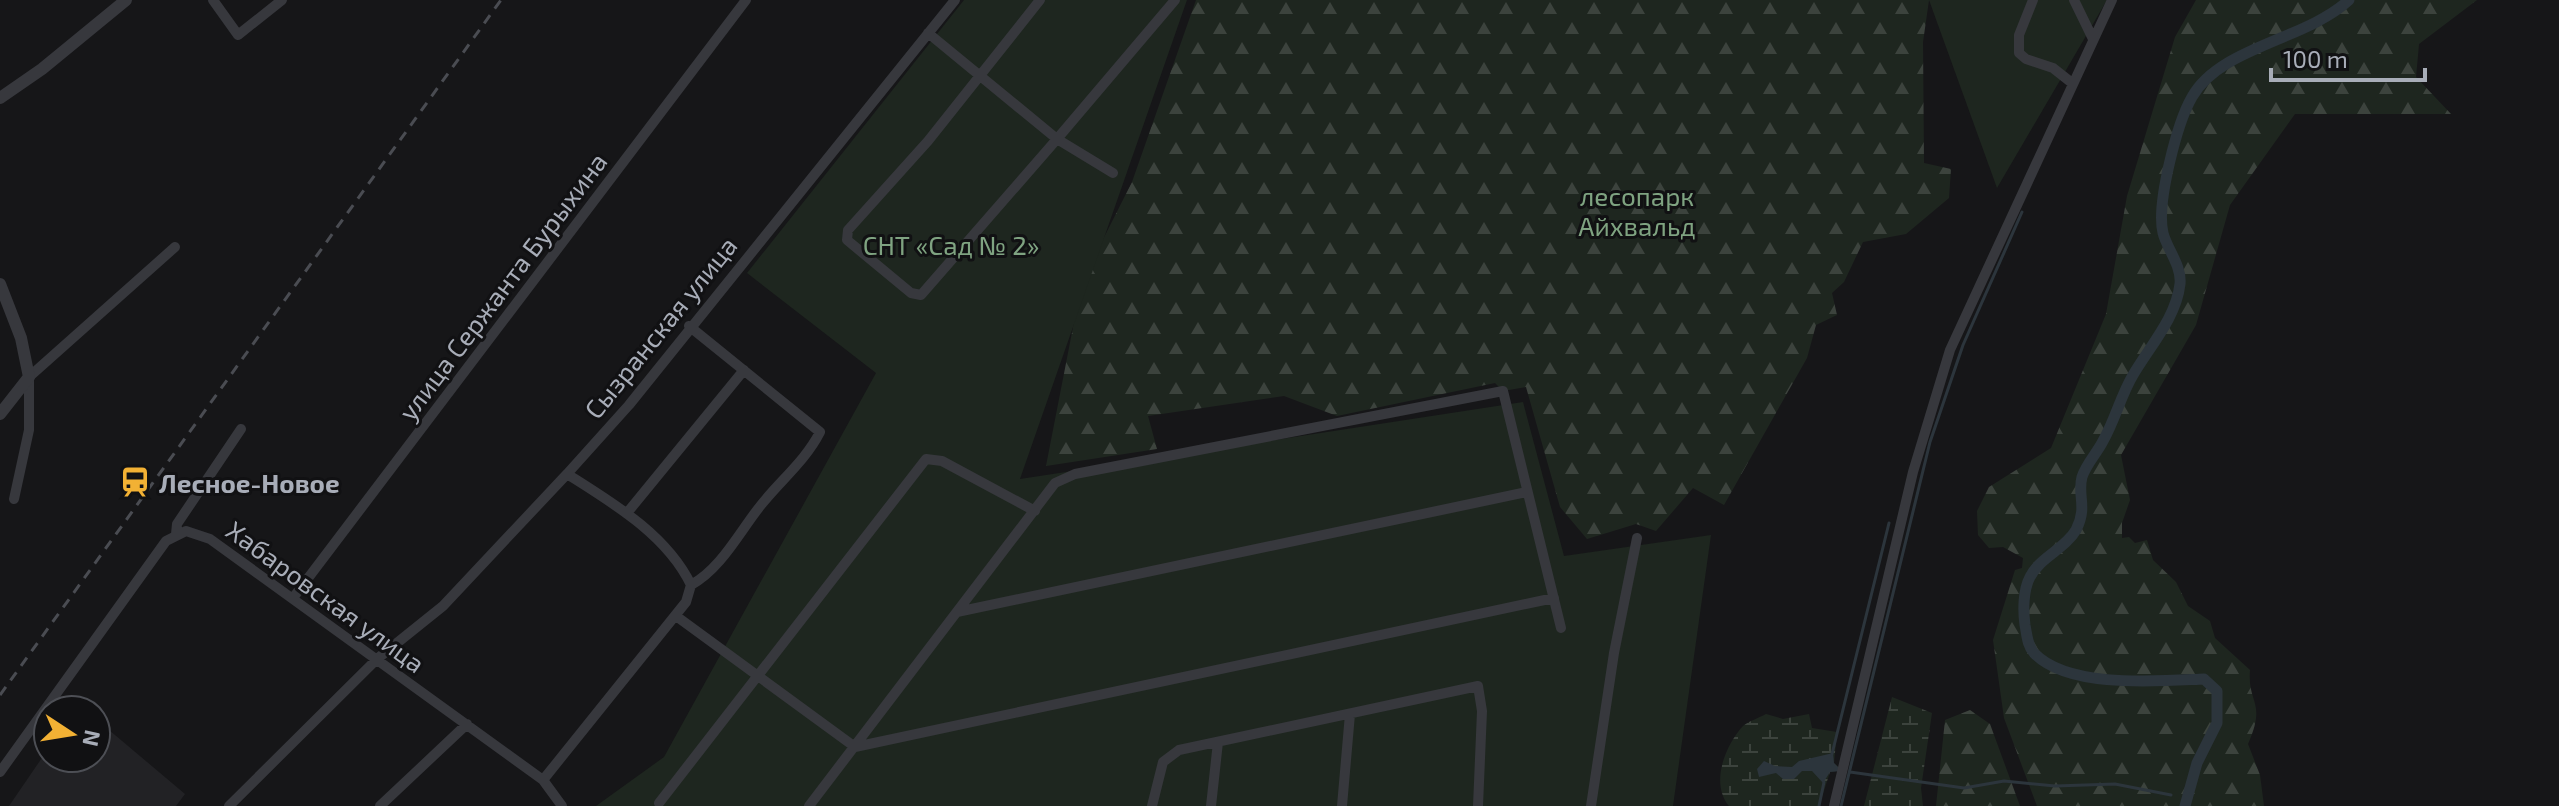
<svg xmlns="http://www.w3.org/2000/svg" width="2559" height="806" font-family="'Exo 2',sans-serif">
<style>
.built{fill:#222225}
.forest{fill:url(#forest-firs)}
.wetland{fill:url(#wetland-marsh)}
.garden{fill:#1e261f}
.water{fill:#2c353c}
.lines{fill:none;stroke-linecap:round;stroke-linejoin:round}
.stream{stroke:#2c353c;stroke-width:3}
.canal{stroke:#2c353c;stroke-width:11}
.minor{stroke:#37383d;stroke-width:10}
.tertiary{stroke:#37383d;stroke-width:12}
.rail{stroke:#4a4c52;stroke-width:3;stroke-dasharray:10 8;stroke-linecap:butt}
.labels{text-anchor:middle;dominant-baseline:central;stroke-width:6;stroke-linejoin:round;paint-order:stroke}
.park-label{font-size:26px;fill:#7fa381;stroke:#111113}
.street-label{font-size:26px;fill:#a8adb8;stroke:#111113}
.poi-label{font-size:26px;font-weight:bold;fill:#a8adb8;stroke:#111113;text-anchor:start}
</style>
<defs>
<pattern id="forest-firs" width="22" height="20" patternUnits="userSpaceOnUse" patternTransform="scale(2)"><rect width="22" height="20" fill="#1e261f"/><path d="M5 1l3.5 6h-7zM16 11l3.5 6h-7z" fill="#3c433d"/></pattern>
<pattern id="wetland-marsh" width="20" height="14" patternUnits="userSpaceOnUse" patternTransform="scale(2)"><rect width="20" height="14" fill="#1e261f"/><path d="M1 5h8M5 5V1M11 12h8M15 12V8" fill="none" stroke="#3c433d"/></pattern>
</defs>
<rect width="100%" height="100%" fill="#161618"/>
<path class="built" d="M96 719 185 794 176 806H9L48 749V758H96Z"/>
<path class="forest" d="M1196 0H1929L1923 42 1924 163 1951 169 1949 198 1906 234 1863 242 1844 282 1832 293 1837 315 1816 325 1807 358 1724 505 1693 488 1656 531 1636 524 1587 539 1560 507 1526 387 1503 391 1495 383 1337 416 1284 396 1148 416 1157 449 1046 466 1082 281 1132 182Z
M2196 0H2477L2419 44 2416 77 2451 114H2295L2230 205 2196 325 2121 455 2130 500 2122 523V538L2129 537 2135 543 2147 540 2153 560 2176 582 2188 606 2210 621 2215 638 2250 670C2247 704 2267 701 2248 744L2260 775 2264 806H2037L2004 718 1993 640 2015 570 2022 568 2023 558 2003 547 1989 548 1978 535 1977 511 1989 487 2051 448 2106 314 2127 196 2175 37Z
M1970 710 1990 724 2020 806H1936L1945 720Z"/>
<path class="wetland" d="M1892 697 1932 713 1921 788 1923 806H1864Z
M1766 714 1783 719 1809 714 1812 728 1837 732 1834 763 1842 770 1830 772 1819 806H1729C1710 783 1725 746 1743 726 1749 721 1759 718 1766 714Z"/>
<path class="garden" d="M964 0H1187L1020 479 1523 402 1564 556 1711 535 1673 806H596L664 757 876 373 747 273Z
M1929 0H2107L1997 188Z"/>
<path class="water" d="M1833 753 1834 763 1842 771 1830 772 1823 783 1812 771H1802L1794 779H1783L1776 773 1759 777 1757 769 1764 761 1775 766 1792 767 1799 761Z"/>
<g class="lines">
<path class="stream" d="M1832 754 1889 523
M1850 772 1964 788 2004 781 2055 786 2115 784 2171 795
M1819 806 1824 782
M1841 806 1930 442 1963 345 2022 212"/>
<path class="canal" d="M2185 806 2197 763 2217 723V691L2204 679C2159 681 2068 689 2034 653 2027 645 2027 635 2025 625 2023 611 2023 590 2030 577 2040 557 2065 549 2076 530 2088 507 2077 495 2082 477 2086 464 2097 453 2103 441 2115 420 2121 395 2133 375 2150 346 2176 318 2180 284 2182 266 2167 249 2163 233 2156 204 2177 123 2192 97 2220 47 2306 40 2349 0"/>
<path class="minor" d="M213 0 238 35 282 0
M1040 0 928 141 848 230 847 240 911 293 921 295 1057 139 1113 173
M2033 0 2019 35V53L2026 59 2053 68 2072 83
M2074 0 2093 39
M928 33 1057 139 1175 0
M689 326 820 432C806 460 780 481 761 505 740 531 721 569 691 585
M14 499 29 430V377L175 247
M627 513 744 370
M176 534 177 524 241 429
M293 598 746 0
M957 612 1527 492
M676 616 855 747 1554 598
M0 772 166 541 186 531 210 539 543 780 562 806
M543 780 686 602 691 585C667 535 613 503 567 474
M659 803 926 459 942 461 1035 511
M229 806 377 659 443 606 567 474 629 405 955 0
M380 806 467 724
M809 806 1055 483 1075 474 1503 391 1561 628
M1152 806 1163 762 1179 750 1478 686 1482 711 1478 806
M1211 806 1218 742
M1342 806 1350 714
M1591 806 1614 653 1637 538
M1834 806 1913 472 1950 350 2112 0"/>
<path class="tertiary" d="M0 98 42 69 126 0
M0 284 21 338 29 377 0 414"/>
<path class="rail" d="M0 695 501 0"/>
</g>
<defs>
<g id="station-bare" transform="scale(2.4)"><path d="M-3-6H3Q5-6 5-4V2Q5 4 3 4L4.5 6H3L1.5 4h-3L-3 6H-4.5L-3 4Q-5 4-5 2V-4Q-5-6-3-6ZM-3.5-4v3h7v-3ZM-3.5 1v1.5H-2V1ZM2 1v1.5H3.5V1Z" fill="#f2b134" stroke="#111113" stroke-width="2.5" paint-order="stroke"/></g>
</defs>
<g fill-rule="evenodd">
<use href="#station-bare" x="135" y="482"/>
</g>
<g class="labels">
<g class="park-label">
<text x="1637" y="195">лесопарк<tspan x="1637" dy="30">Айхвальд</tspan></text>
<text x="951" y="244">СНТ «Сад № 2»</text>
</g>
<g class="street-label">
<text transform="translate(502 286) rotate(-53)">улица Сержанта Бурыхина</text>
<text transform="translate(660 327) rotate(-51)">Сызранская улица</text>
<text transform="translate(326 596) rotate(36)">Хабаровская улица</text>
</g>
<g class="poi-label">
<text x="159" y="482">Лесное-Новое</text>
</g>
</g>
<g transform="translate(72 734) rotate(102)"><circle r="38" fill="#111113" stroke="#4d4f55" stroke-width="2"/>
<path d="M0-6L14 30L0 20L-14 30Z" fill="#f2b134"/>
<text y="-12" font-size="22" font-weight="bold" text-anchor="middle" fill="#a8adb8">N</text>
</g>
<path d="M2271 68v12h154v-12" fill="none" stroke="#a8adb8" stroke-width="4"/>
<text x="2283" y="68" font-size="24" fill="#a8adb8" stroke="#111113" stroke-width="6" paint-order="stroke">100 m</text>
</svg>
